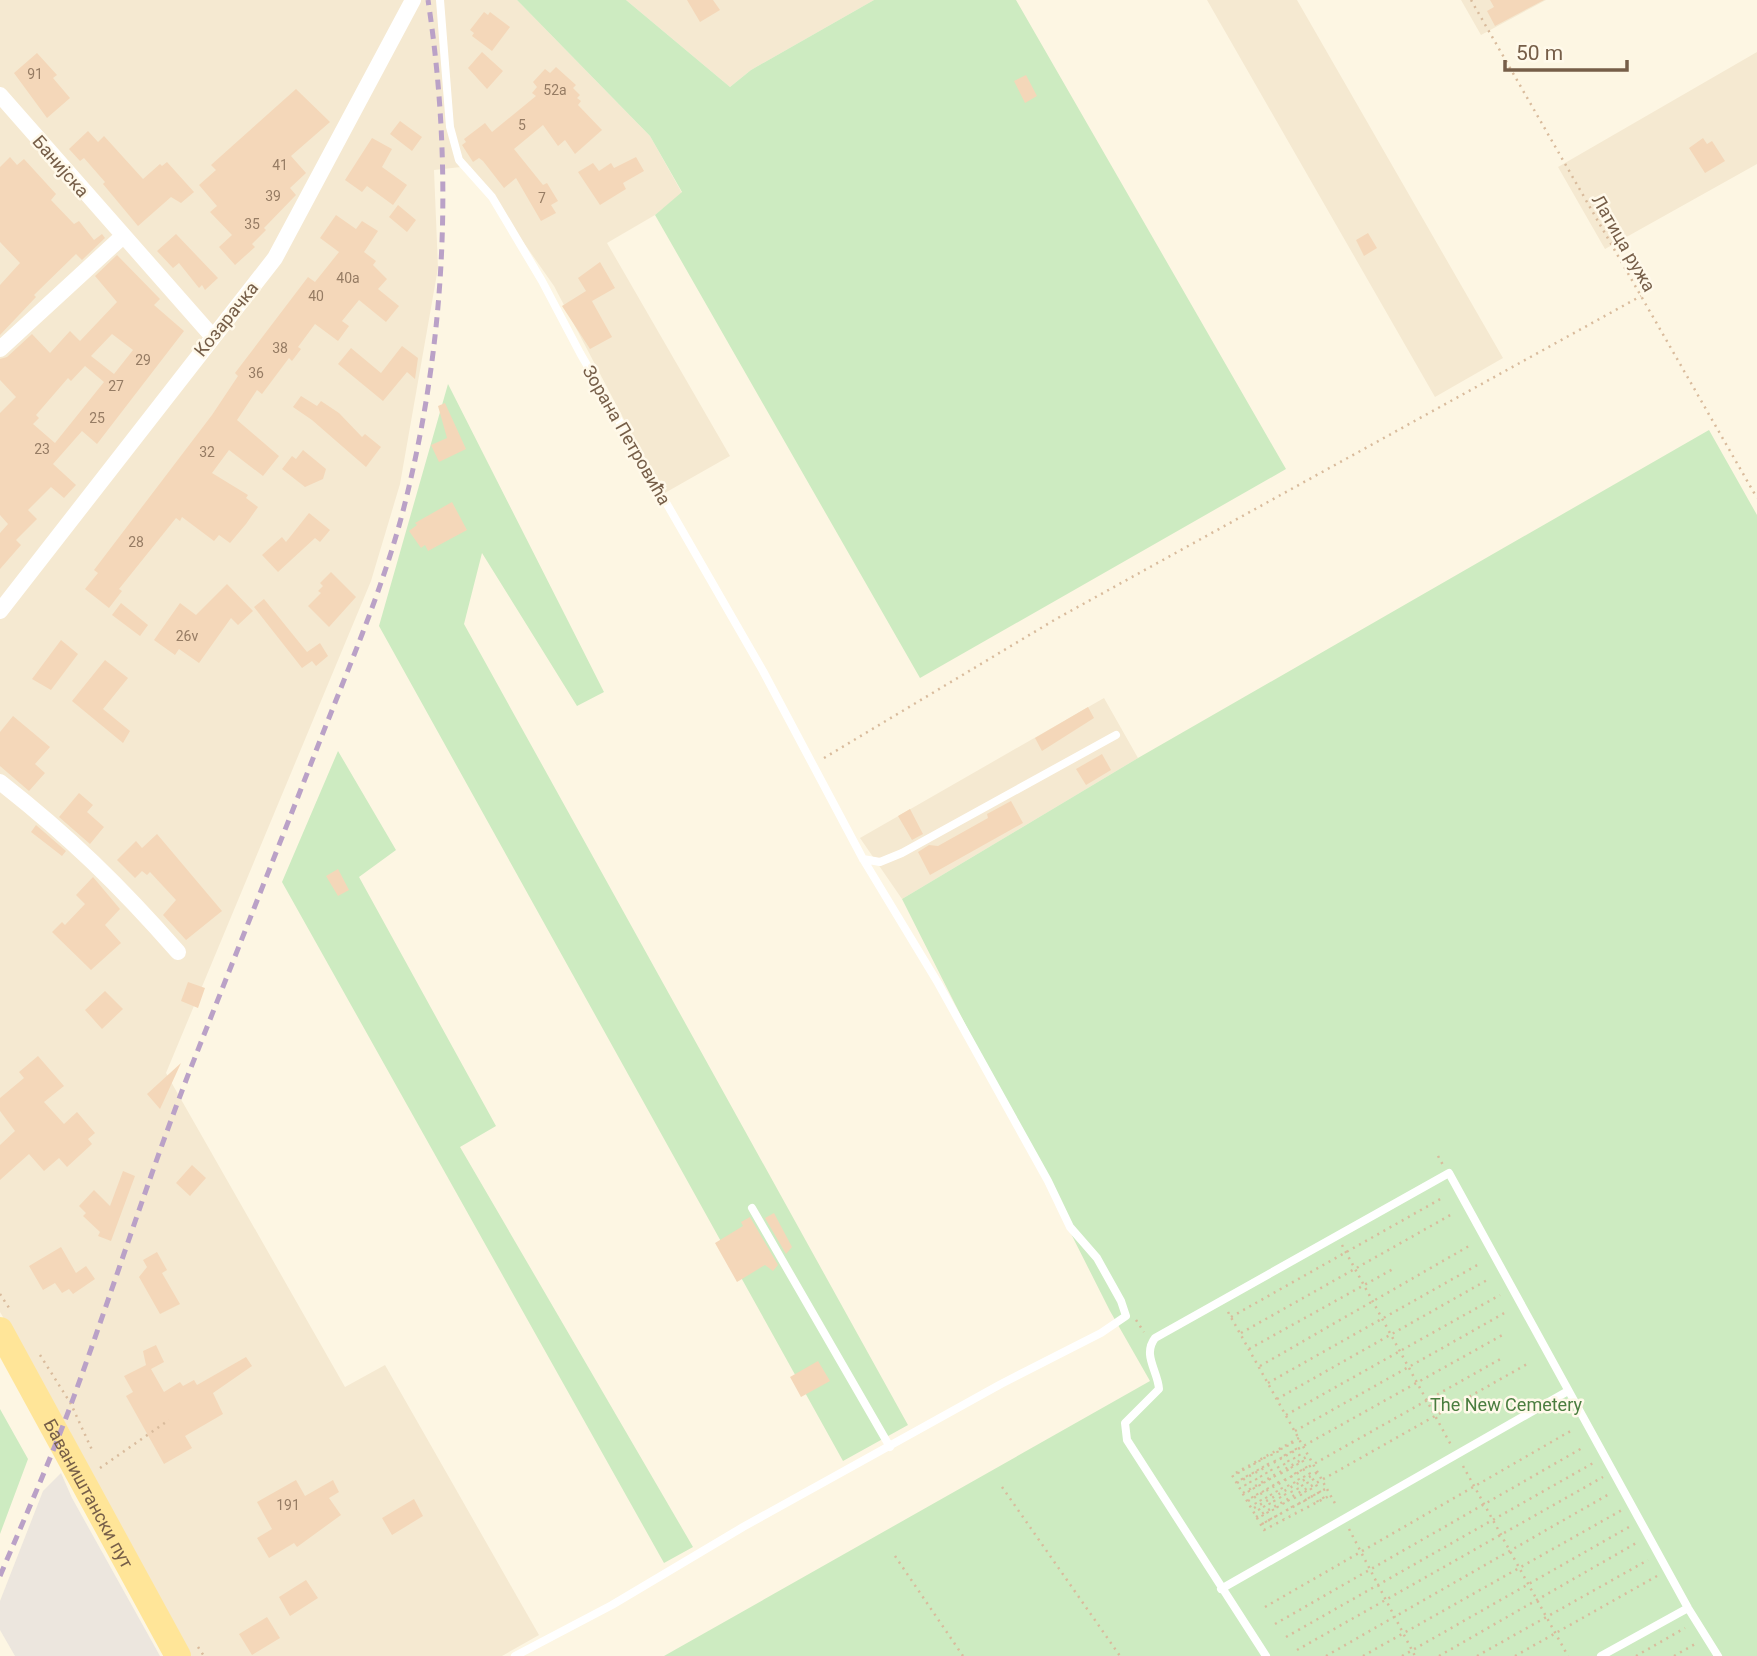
<svg xmlns="http://www.w3.org/2000/svg" width="1757" height="1656" font-family="Roboto,sans-serif">
<style>
.residential{fill:#f5e9d1}
.industrial{fill:#ece6de}
.green{fill:#cdebc1}
.building{fill:#f4d7b9;fill-rule:evenodd}
.lines{fill:none;stroke-linecap:round;stroke-linejoin:round}
.path{stroke:#d9bb9c;stroke-width:2.5;stroke-dasharray:2 5;stroke-linecap:butt}
.lane{stroke:#fff;stroke-width:8}
.street{stroke:#fff;stroke-width:16}
.primary{stroke:#ffe598;stroke-width:26}
.rail{stroke:#baa1c7;stroke-width:5;stroke-dasharray:10 7;stroke-linecap:butt}
.labels{text-anchor:middle;dominant-baseline:central;stroke-width:5;stroke-linejoin:round;paint-order:stroke}
.number-label{font-size:14px;fill:#967c64}
.street-label{font-size:18px;fill:#765e48;stroke:#fff9ea}
.park-label{font-size:18px;fill:#4a7d3f;stroke:#fff9ea}
</style>
<rect width="100%" height="100%" fill="#fdf6e3"/>
<path class="residential" d="M0 0H517L650 136 682 193 655 215 607 243 730 456 663 494 554 286 470 166 434 170 438 268 400 484 371 581 166 1073 345 1387 385 1365 539 1635 502 1656H187L92 1491 70 1431 0 1312Z
M626 0H874L751 70 730 87Z
M1207 0H1297L1503 358 1435 397Z
M1461 0H1546L1481 35Z
M1757 52V164L1605 249 1558 167Z
M1104 698 1138 758 902 899 860 838Z"/>
<path class="industrial" d="M61 1473 72 1498 160 1656H15L0 1630V1601L43 1491Z"/>
<path class="green" d="M517 0H626L730 87 751 70 874 0H1016L1286 469 920 678 655 215 682 192 650 136Z
M448 384 604 692 577 706 482 553 464 624 908 1425 843 1461 379 626Z
M1709 430 1757 515V1656H664L1150 1381 1110 1311 902 899 1138 758Z
M338 751 396 850 359 877 496 1126 460 1147 693 1547 664 1563 282 882Z
M0 1409 28 1459 0 1534Z"/>
<path class="building" d="M687 0H713L720 10 700 22Z
M1490 0H1544L1495 26 1487 11 1494 7Z
M484 12 488 15 490 12 510 27 492 51 472 36 474 33 470 30Z
M482 52 503 71 487 89 468 68Z
M37 53 57 75 53 78 70 98 47 118 14 73Z
M556 67 576 85 573 88 580 95 577 98 581 101 578 105 602 130 575 154 565 140 558 146 543 125 514 149 543 185 547 183 558 201 551 205 556 213 541 221 516 178 504 188 483 161 479 158 473 162 462 145 466 142 464 139 485 123 492 132 536 96 532 93 537 87 533 82 545 69 550 73Z
M1026 75 1037 96 1025 103 1014 81Z
M296 89 330 122 291 156 306 173 290 188 296 195 264 228 266 230 252 244 255 247 235 265 219 247 232 235 210 212 217 206 199 185 216 170 211 165Z
M400 121 422 137 412 151 390 134Z
M88 131 98 142 104 136 143 179 160 164 162 166 167 162 194 192 181 203 171 197 138 226 103 184 105 182 84 158 80 161 69 149Z
M372 138 392 149 382 167 407 185 393 205 367 186 362 192 345 180Z
M1703 138 1707 144 1712 141 1725 161 1705 173 1689 148Z
M10 157 17 165 24 159 56 194 51 200 74 224 79 221 94 240 102 234 105 238 82 260 76 254 34 295 36 297 0 335V285L20 263 0 242V167Z
M636 157 644 171 623 183 626 189 600 205 578 172 593 163 599 171 611 163 614 168Z
M398 205 416 220 407 232 389 217Z
M336 215 356 229 362 221 378 231 364 252 376 261 373 265 387 279 378 289 399 306 386 322 359 300 342 321 349 326 338 341 315 324 298 347 301 349 292 361 289 358 262 394 257 390 237 420 279 456 263 476 229 450 212 473 248 495 246 498 258 507 246 524 230 543 219 535 214 541 182 517 180 521 176 518 119 589 122 591 109 608 85 589 98 573 94 570 212 415 238 376 235 373 308 277 315 282 339 252 320 238Z
M1368 233 1377 248 1364 256 1356 240Z
M176 234 218 278 205 290 202 285 199 288 179 263 173 268 157 251Z
M117 255 160 299 154 305 184 331 97 444 82 431 53 464 76 485 64 498 51 487 28 510 37 519 16 540 21 545 0 569V533L8 524 0 515V413L16 397 0 380V359L7 357 32 334 50 353 70 331 80 341 117 302 95 276ZM112 334 133 350 114 374 91 356ZM85 366 104 382 55 443 33 424 39 418 36 415 68 378 71 381Z
M600 262 615 288 592 301 588 294 612 337 590 349 562 306 586 291 578 278Z
M402 346 418 358 415 379 407 372 383 401 338 364 351 348 381 373Z
M301 396 317 406 321 401 339 413 362 437 365 434 381 447 366 467 312 420 293 407Z
M445 403 466 449 439 462 431 445 447 438 438 406Z
M303 450 326 469 323 479 305 487 282 469 292 456 296 459Z
M452 502 467 530 428 551 425 545 421 548 409 531 417 525 415 523Z
M309 513 330 530 320 542 315 538 278 572 262 555 282 537 286 542Z
M331 572 356 597 329 627 308 606 321 593 318 591 323 586 320 583Z
M227 584 253 611 238 625 231 618 199 663 179 649 175 655 154 640 180 603 196 615Z
M264 599 307 652 320 643 328 656 316 666 312 661 302 668 254 607Z
M121 603 148 625 140 636 112 615Z
M61 640 78 654 51 690 32 679Z
M105 660 128 678 103 709 130 731 123 743 72 701Z
M1088 707 1094 718 1042 751 1035 738Z
M13 716 50 747 35 764 45 773 29 791 0 766V732Z
M1102 754 1111 770 1086 785 1076 769Z
M79 793 93 805 87 812 104 827 90 844 59 817Z
M1011 801 1023 823 930 875 918 852 929 845 938 846 988 818 987 814Z
M910 809 923 834 912 840 898 816Z
M36 825 66 851 62 856 31 832Z
M157 834 222 911 186 940 163 915 176 900 150 872 147 875 142 871 135 878 117 860 136 841 142 848Z
M338 869 349 890 338 896 326 876Z
M93 877 120 909 105 925 121 943 91 970 52 932 62 922 65 925 85 904 76 895Z
M188 982 205 988 198 1008 181 1001Z
M105 991 123 1009 102 1029 85 1010Z
M38 1056 64 1086 44 1102 64 1124 77 1112 95 1133 88 1139 92 1144 67 1167 59 1158 44 1171 29 1154 0 1180V1145L15 1131 0 1111V1098L24 1078 19 1072Z
M181 1063 160 1109 147 1094Z
M192 1165 206 1178 190 1196 176 1183Z
M123 1171 135 1176 111 1241 98 1236 100 1232 83 1216 86 1213 79 1206 94 1190 110 1206Z
M774 1213 792 1247 786 1254 765 1218Z
M750 1217 778 1265 773 1271 765 1265 737 1282 715 1243 743 1226 741 1222Z
M61 1247 76 1273 86 1266 95 1279 73 1294 69 1289 62 1293 55 1283 43 1290 29 1266Z
M157 1252 167 1270 162 1273 180 1304 160 1314 139 1277 147 1267 143 1260Z
M156 1345 164 1362 151 1369 164 1392 180 1382 183 1386 194 1380 197 1385 246 1357 252 1366 213 1393 223 1414 185 1436 192 1448 164 1464 126 1396 133 1392 124 1376 146 1365 143 1351Z
M818 1361 830 1381 801 1397 790 1377Z
M296 1480 305 1496 333 1480 339 1492 329 1498 341 1515 297 1547 294 1543 269 1558 257 1538 272 1529 257 1502Z
M414 1499 423 1516 392 1535 382 1518Z
M306 1580 318 1598 290 1616 279 1597Z
M267 1617 280 1638 252 1655 239 1634Z"/>
<g class="lines">
<path class="path" d="M1471 0 1757 498
M824 758 1056 619 1641 296
M1438 1156 1443 1165
M1342 1245 1451 1445
M0 1294 11 1311
M1228 1312 1337 1507
M1231 1317 1444 1197
M1136 1320 1144 1332
M1241 1333 1454 1213
M1249 1349 1393 1269
M40 1355 71 1404 92 1450
M1260 1366 1469 1246
M1268 1383 1481 1263
M1277 1399 1489 1279
M1286 1415 1500 1295
M1295 1431 1508 1311
M1299 1438 1232 1475 1264 1530 1331 1495
M1292 1442 1324 1499
M1287 1445 1318 1502
M1281 1448 1312 1503
M1277 1451 1307 1506
M1271 1454 1301 1509
M1264 1457 1295 1512
M1259 1460 1290 1515
M1254 1463 1284 1519
M1249 1466 1279 1521
M1463 1466 1568 1656
M100 1468 169 1420
M1243 1469 1274 1524
M1238 1472 1269 1527
M1237 1483 1506 1333
M1002 1487 1120 1656
M1243 1493 1308 1456
M1248 1501 1504 1357
M1254 1508 1318 1472
M1256 1517 1529 1363
M1262 1524 1327 1488
M1349 1529 1415 1656
M895 1556 963 1656
M1265 1607 1574 1429
M1275 1624 1584 1447
M1286 1637 1595 1462
M198 1647 204 1656
M1297 1650 1603 1477
M1326 1656 1611 1493
M1363 1656 1622 1510
M1402 1656 1629 1527
M1439 1656 1638 1542
M1477 1656 1648 1560
M1515 1656 1657 1576
M1636 1656 1685 1628
M1674 1656 1695 1644"/>
<path class="lane" d="M440 0 450 127 459 160 492 197 542 281 580 353 763 671 863 859 938 983 1048 1181 1070 1227 1097 1258 1121 1301 1126 1316 1101 1333 1001 1384 743 1527 612 1605 515 1656
M863 859 880 862 902 853 1116 735
M752 1208 890 1447
M1221 1589 1568 1391
M1266 1656 1127 1440 1125 1423 1159 1389C1158 1371 1142 1355 1155 1338L1449 1173 1688 1608 1718 1656
M1601 1656 1688 1608"/>
<path class="street" d="M0 95 212 336
M0 349 123 236
M0 611 275 258 413 0
M0 782C69 836 120 886 178 952"/>
<path class="primary" id="s1" d="M0 1330 178 1656"/>
<path class="rail" d="M0 1576C25 1517 51 1459 73 1399 113 1290 148 1178 190 1070 234 959 278 848 321 738 350 664 383 588 403 511 446 343 454 171 428 0"/>
</g>
<g class="labels">
<g class="number-label">
<text x="35" y="74">91</text>
<text x="555" y="90">52a</text>
<text x="522" y="125">5</text>
<text x="280" y="165">41</text>
<text x="273" y="196">39</text>
<text x="542" y="198">7</text>
<text x="252" y="224">35</text>
<text x="348" y="278">40a</text>
<text x="316" y="296">40</text>
<text x="280" y="348">38</text>
<text x="143" y="360">29</text>
<text x="256" y="373">36</text>
<text x="116" y="386">27</text>
<text x="97" y="418">25</text>
<text x="42" y="449">23</text>
<text x="207" y="452">32</text>
<text x="136" y="542">28</text>
<text x="187" y="636">26v</text>
<text x="288" y="1505">191</text>
</g>
<g class="street-label">
<text transform="translate(61 166) rotate(49)">Банијска</text>
<text transform="translate(1624 243) rotate(60)">Латица ружа</text>
<text transform="translate(226 319) rotate(-51)">Козарачка</text>
<text transform="translate(627 435) rotate(60)">Зорана Петровића</text>
<text stroke="none"><textPath href="#s1" startOffset="186">Баваништански пут</textPath></text>
</g>
<g class="park-label">
<text x="1506" y="1404">The New Cemetery</text>
</g>
</g>
<path d="M1505 60v10h122v-10" fill="none" stroke="#765e48" stroke-width="3.5"/>
<text x="1516" y="60" font-size="21" fill="#765e48" stroke="#fff9ea" stroke-width="5" paint-order="stroke">50 m</text>
</svg>
